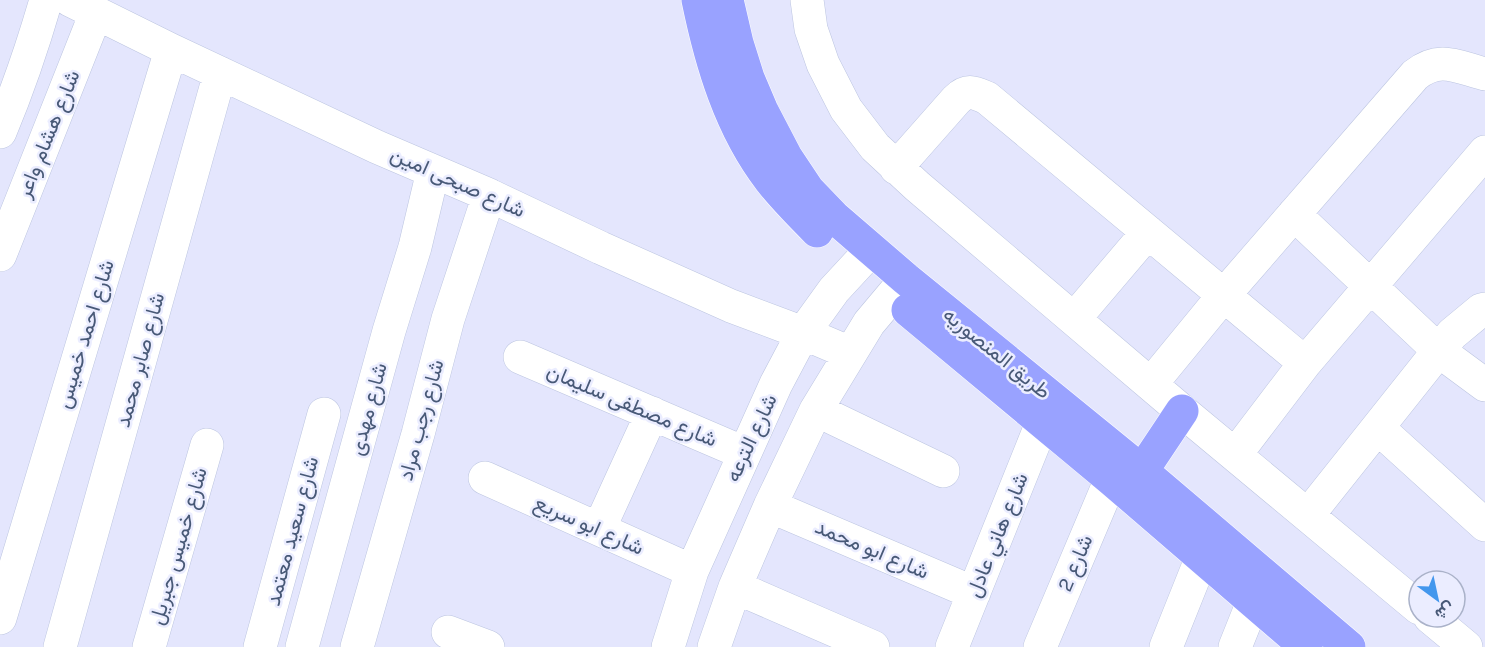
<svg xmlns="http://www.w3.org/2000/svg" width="1485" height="647" font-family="Karla,Vazirmatn,sans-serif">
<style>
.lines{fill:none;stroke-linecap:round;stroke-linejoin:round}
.minor-casing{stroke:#bcc5e0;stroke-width:34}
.major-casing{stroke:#fff;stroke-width:34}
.minor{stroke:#fff;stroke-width:33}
.major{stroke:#99a2ff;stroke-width:33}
.labels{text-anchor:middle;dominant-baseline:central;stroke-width:5;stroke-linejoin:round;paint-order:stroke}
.street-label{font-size:21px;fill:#485977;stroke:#ebedff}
</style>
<rect width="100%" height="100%" fill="#e4e6fd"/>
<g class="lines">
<g class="minor-casing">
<path id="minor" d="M70 0 171 50 377 147 489 195 601 248 731 306 803 333 850 353
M807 0 811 29 823 64 846 109 875 147 917 186 1182 411 1419 608
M0 132C18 89 33 45 46 0
M896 168 956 100C967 89 973 92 987 98L1305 363
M1294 214 1439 351 1485 385
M0 255 96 13
M1074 319 1148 232
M520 357 744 453
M1151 384 1224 295 1415 75C1440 55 1457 67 1485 74
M816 410 943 471
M1378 428 1485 525
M1235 455 1305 363 1485 152
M485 478 692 571
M770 506 974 593
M1308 515 1452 334 1481 310 1485 309
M599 529 652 413
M735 587 873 647
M1430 617 1466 647
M0 618 171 50
M448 632 488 647
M60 647 220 73
M149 647 207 445
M260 647 324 414
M302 647 389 331 415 247 433 171
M357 647 418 434 448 319 489 195
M668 647 692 571 776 384 803 333 834 290 871 250
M714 647 735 587 770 506 816 410 869 323 906 279
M952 647 1042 423
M1040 647 1111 479
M1166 647 1202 557
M1235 647 1253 602"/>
</g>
<g class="major-casing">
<path id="major" d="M698 0C711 63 730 128 770 180 784 198 801 215 817 231
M727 0 737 43 748 78 762 111 786 157 808 190 834 217 906 279 1142 471 1349 647
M908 310 1111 479 1306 647
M1142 471 1182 411"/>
</g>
<use href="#minor" class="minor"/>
<use href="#major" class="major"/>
</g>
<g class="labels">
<g class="street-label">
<text transform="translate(48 134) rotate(-68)">شارع هشام واعر</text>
<text transform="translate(458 182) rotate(24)">شارع صبحى امين</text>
<text transform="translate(85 334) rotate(-73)">شارع احمد خميس</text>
<text transform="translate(997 353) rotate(39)">طريق المنصوريه</text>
<text transform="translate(140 360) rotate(-75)">شارع صابر محمد</text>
<text transform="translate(632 405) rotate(23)">شارع مصطفى سليمان</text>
<text transform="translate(368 409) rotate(-75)">شارع مهدى</text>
<text transform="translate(421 420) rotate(-75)">شارع رجب مراد</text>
<text transform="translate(751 438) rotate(-65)">شارع الترعه</text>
<text transform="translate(589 525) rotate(24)">شارع ابو سريع</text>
<text transform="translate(292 531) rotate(-75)">شارع سعيد معتمد</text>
<text transform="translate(997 535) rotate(-68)">شارع هاني عادل</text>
<text transform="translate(178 546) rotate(-74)">شارع خميس جبريل</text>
<text transform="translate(872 549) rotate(23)">شارع ابو محمد</text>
<text transform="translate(1075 563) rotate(-67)">شارع 2</text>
</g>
</g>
<g transform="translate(1437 599) rotate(147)"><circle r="28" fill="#ebedff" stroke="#aab2c9" stroke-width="1.5"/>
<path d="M0-4.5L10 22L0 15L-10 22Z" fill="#4397ed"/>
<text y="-9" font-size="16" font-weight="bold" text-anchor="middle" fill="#485977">ش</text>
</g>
</svg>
